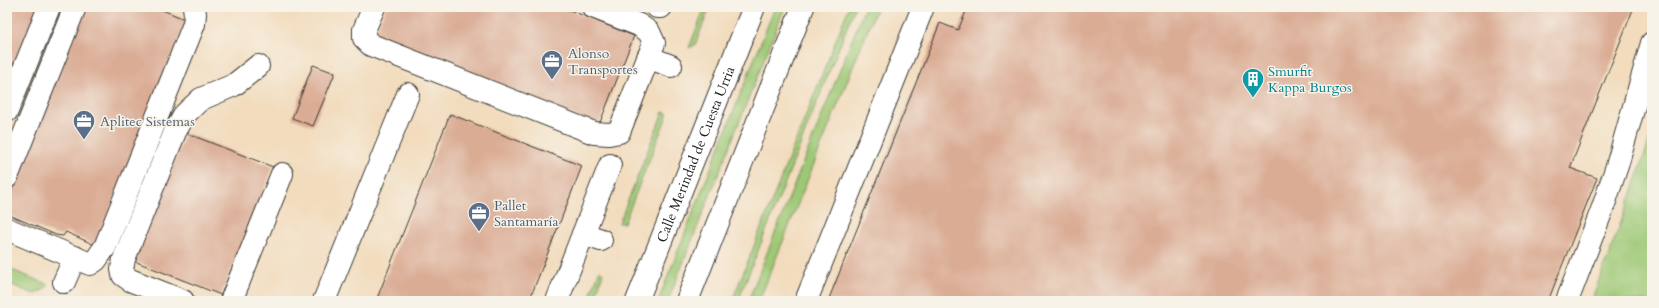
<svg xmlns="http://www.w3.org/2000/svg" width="1659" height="308" font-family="Cardo,serif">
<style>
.green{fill:#9dc875;stroke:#5c7248}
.building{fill:#daac94}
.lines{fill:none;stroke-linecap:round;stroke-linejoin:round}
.minor-casing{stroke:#3c3934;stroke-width:24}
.minor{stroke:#fff;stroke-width:22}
.labels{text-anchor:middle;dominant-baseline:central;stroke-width:3;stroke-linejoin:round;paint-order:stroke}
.service-label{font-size:14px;fill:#4e5e75;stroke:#f7f3e8;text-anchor:start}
.culture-label{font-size:14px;fill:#0d838f;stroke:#f7f3e8;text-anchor:start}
.street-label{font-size:14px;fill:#1c1c1c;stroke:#f7f3e8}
</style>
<rect width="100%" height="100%" fill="#f7f3e8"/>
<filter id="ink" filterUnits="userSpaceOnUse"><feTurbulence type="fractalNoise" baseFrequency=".025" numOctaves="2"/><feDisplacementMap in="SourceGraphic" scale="8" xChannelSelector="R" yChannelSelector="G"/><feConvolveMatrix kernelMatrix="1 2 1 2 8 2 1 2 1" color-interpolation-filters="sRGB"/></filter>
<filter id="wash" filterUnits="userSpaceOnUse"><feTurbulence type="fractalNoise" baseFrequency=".012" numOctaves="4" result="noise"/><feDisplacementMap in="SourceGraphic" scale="16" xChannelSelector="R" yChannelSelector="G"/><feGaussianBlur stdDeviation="0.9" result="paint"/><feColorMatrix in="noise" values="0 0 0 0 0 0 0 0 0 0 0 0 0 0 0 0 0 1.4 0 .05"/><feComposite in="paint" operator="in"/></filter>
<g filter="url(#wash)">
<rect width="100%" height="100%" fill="#f2dcbd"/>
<path class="green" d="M705 7H710L695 45 689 48Z
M775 7H785L668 301H658Z
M849 7H855L738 301H732Z
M865 7H877L759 301H748Z
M663 112 667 113V116L624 223H619Z
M1652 132V301H1591L1632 193Z
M7 268 49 285 45 289 34 294 7 283Z
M600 270 603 273 595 298 596 301H588Z"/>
<g id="blocks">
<path class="building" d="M7 7H38L7 84Z
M86 7H155L187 20 95 245 66 232 63 236 56 235 7 214V202Z
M386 7H562L634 36 599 125 374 36Z
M968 7H1634L1570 168 1597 178 1548 301H828L940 23 958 30Z
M313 65 335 73 313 126 292 118Z
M450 114 582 166 529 301H376Z
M186 133 273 167 221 295 134 261Z"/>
</g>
</g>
<g filter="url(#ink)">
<use href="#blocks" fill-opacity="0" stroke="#3c3934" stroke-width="1"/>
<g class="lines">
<g class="minor-casing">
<g id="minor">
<path d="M374 7 364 30V38L371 45 594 133 609 134 619 132 654 43 649 32 639 25 593 7"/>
<path d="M657 7H661"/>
<path d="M648 57 671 66"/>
<path d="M7 111 49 7"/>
<path d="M7 177 75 7"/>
<path d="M7 229 90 264 96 260 105 247 194 24 195 14 194 7"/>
<path d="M583 234 610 165"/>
<path d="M64 282 75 257"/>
<path d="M183 301 130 280 123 275 122 269 124 259 175 132 185 114 201 99 234 85 258 66"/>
<path d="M231 301 282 174"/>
<path d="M324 301 408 94"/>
<path d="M557 301 583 234 601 240"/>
<path id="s1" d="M637 301 754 7"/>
<path d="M687 301 803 7"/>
<path d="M806 301 923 7"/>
<path d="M1567 301 1602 210 1617 166 1652 43"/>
</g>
</g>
<use href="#minor" class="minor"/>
</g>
</g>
<defs>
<g id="office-pin" transform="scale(1.15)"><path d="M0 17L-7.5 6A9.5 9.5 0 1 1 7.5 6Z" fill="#5c6f8a" stroke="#f7f3e8"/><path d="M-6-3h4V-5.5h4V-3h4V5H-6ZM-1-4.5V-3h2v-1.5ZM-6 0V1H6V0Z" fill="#fff"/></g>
<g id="building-pin" transform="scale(1.15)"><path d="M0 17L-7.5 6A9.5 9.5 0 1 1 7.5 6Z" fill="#0f9aa8" stroke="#f7f3e8"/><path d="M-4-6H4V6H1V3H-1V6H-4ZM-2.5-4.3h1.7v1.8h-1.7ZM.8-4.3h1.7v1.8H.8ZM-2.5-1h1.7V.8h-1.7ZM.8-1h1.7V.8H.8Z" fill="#fff"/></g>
</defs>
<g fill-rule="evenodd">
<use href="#office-pin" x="552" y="61"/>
<use href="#building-pin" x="1253" y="79"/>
<use href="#office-pin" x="84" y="121"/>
<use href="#office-pin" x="479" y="213"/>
</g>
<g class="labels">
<g class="service-label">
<text x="568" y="53">Alonso<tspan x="568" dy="16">Transportes</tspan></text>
<text x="100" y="121">Aplitec Sistemas</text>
<text x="494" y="205">Pallet<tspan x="494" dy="16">Santamaría</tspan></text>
</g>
<g class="culture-label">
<text x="1268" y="71">Smurfit<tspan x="1268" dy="16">Kappa Burgos</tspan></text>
</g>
<g class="street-label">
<text stroke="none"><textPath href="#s1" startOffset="158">Calle Merindad de Cuesta Urria</textPath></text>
</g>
</g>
<rect width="1659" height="308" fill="none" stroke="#f7f3e8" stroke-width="24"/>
</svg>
